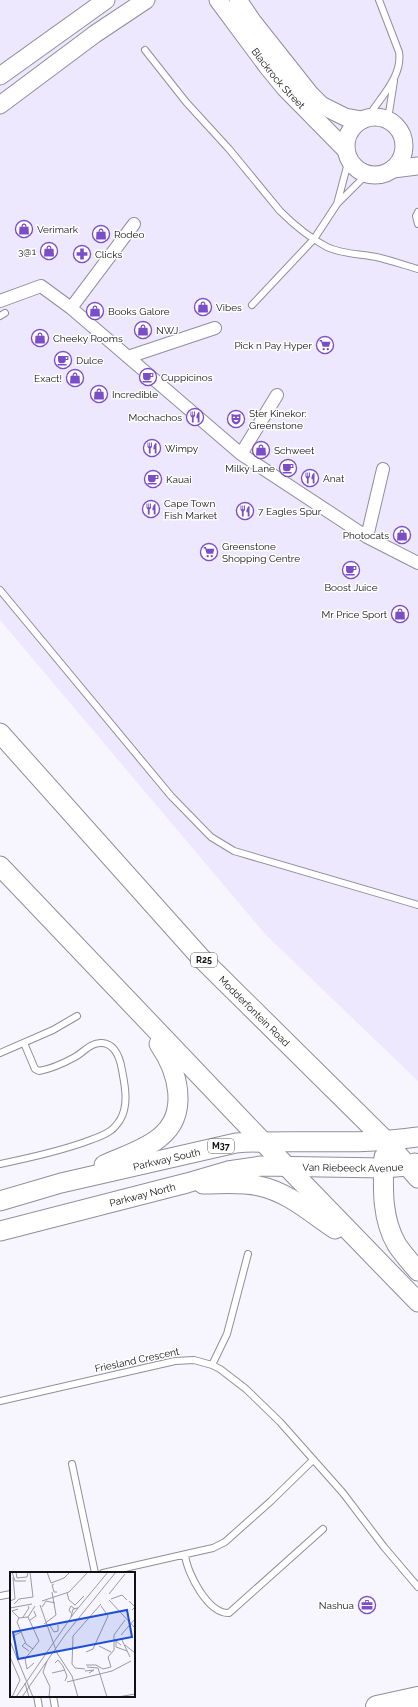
<svg xmlns="http://www.w3.org/2000/svg" width="418" height="1707" font-family="Raleway,sans-serif">
<style>
.built{fill:#ede8fe}
.lines{fill:none;stroke-linecap:round;stroke-linejoin:round}
.lane-casing{stroke:#918e9b;stroke-width:8}
.street-casing{stroke:#918e9b;stroke-width:14}
.secondary-casing{stroke:#918e9b;stroke-width:19}
.primary-casing{stroke:#918e9b;stroke-width:21}
.highway-casing{stroke:#918e9b;stroke-width:24}
.lane{stroke:#fff;stroke-width:6}
.street{stroke:#fff;stroke-width:12}
.secondary{stroke:#fff;stroke-width:17}
.primary{stroke:#fff;stroke-width:19}
.highway{stroke:#fff;stroke-width:22}
.labels{text-anchor:middle;dominant-baseline:central;stroke-width:3;stroke-linejoin:round;paint-order:stroke}
.shield{fill:#fff;stroke:#58585b;stroke-width:1}
.shield-label{font-size:9px;font-weight:bold;fill:#111015}
.street-label{font-size:10px;fill:#111015;stroke:#fff}
.poi-label{font-size:10px;fill:#111015;stroke:#fff;text-anchor:start}
.inset-road{fill:none;stroke:#9b99a1;stroke-width:1}
.view{fill:#1d4ed8;fill-opacity:0.15;stroke:#1d4ed8;stroke-width:2}
.inset-edge{fill:none;stroke:#111015;stroke-width:2}
</style>
<rect width="100%" height="100%" fill="#f7f5fe"/>
<path class="built" d="M0 0H418V1081L266 935 0 620Z"/>
<g class="lines">
<g class="lane-casing">
<path id="lane" d="M145 50 186 102 229 149 280 211C294 225 310 238 327 247 342 254 360 254 376 257 390 260 404 265 418 269
M368 117C380 98 403 76 399 52L379 0
M388 119 394 81
M337 204 349 159
M418 212 416 216 418 224
M252 305 314 239 337 204 367 174
M0 316 5 313
M0 590 171 796 211 837 234 851 418 905
M0 1053 53 1030 77 1016
M0 1164C29 1158 57 1152 85 1142 93 1139 103 1136 110 1131 114 1129 117 1124 120 1120 129 1105 125 1086 122 1070 120 1058 115 1044 102 1043 91 1042 84 1052 75 1057 64 1063 51 1069 39 1071L35 1069 24 1043
M212 1365 227 1334 248 1254
M0 1401 175 1361 194 1360 212 1365 220 1369 246 1389 280 1422 343 1493 384 1547 418 1587
M72 1464 95 1573
M185 1555C187 1573 208 1614 229 1613L323 1529
M103 1573 195 1552 213 1548 225 1542 271 1501 313 1460
M0 1596 11 1594
M37 1696 39 1707
M53 1696 55 1707"/>
</g>
<g class="street-casing">
<path id="street" d="M0 301 41 286 71 308 241 454 367 537 418 563
M71 308 134 224
M128 357 215 328
M241 454 277 395
M367 537 383 469"/>
</g>
<g class="secondary-casing">
<g id="secondary">
<path id="s1" d="M218 0 267 66 285 88 346 150"/>
<path d="M238 0 253 22 310 94 321 105 345 117 362 120"/>
<path d="M0 76 106 0"/>
<path d="M0 105 95 34 146 0"/>
<circle cx="375" cy="146" r="29"/>
<path d="M393 169 418 166"/>
</g>
</g>
<g class="primary-casing">
<g id="primary">
<path id="s2" d="M0 733 201 958 385 1140 418 1178"/>
<path d="M0 866 262 1141 418 1302"/>
<path d="M384 1157C383 1186 381 1218 397 1245 403 1254 411 1263 418 1271"/>
<path d="M104 1165C122 1157 144 1150 159 1138 190 1114 178 1071 159 1044"/>
<path d="M203 1184C222 1184 241 1182 259 1186 288 1192 311 1213 335 1229"/>
<path id="s3" d="M0 1201 61 1183 236 1143C296 1139 359 1146 418 1137"/>
<path id="s4" d="M0 1231 187 1183 228 1171 261 1166 384 1168 407 1166 415 1163"/>
</g>
</g>
<g class="highway-casing">
<path id="highway" d="M377 1707 418 1698"/>
</g>
<use href="#lane" class="lane"/>
<use href="#street" class="street"/>
<use href="#secondary" class="secondary"/>
<use href="#primary" class="primary"/>
<use href="#highway" class="highway"/>
</g>
<defs>
<g id="shop-ring" transform="scale(0.9)"><circle r="9.5" fill="#fff" stroke="#7b4ec7" stroke-width="1.5"/><path d="M-5-2.5h2.3a2.7 3.5 0 0 1 5.4 0H5L5.5 6h-11ZM-1.5-2.5h3a1.5 2.3 0 0 0-3 0Z" fill="#7b4ec7"/></g>
<g id="pharmacy-ring" transform="scale(0.9)"><circle r="9.5" fill="#fff" stroke="#7b4ec7" stroke-width="1.5"/><path d="M-2-6h4v4h4v4h-4v4h-4v-4h-4v-4h4Z" fill="#7b4ec7"/></g>
<g id="supermarket-ring" transform="scale(0.9)"><circle r="9.5" fill="#fff" stroke="#7b4ec7" stroke-width="1.5"/><path d="M-6-5.5h2.5l.6 2H6L4.5 2H-2.5L-4.4-4H-6ZM-1.5 3.2a1.3 1.3 0 1 0 .1 0ZM3 3.2a1.3 1.3 0 1 0 .1 0Z" fill="#7b4ec7"/></g>
<g id="cafe-ring" transform="scale(0.9)"><circle r="9.5" fill="#fff" stroke="#7b4ec7" stroke-width="1.5"/><path d="M-5.5-4.5H6V0H3Q3 3.5 0 3.5H-2.5Q-5.5 3.5-5.5 0ZM3-3.2v2h1.7v-2ZM-6 4.5H4V6H-6Z" fill="#7b4ec7"/></g>
<g id="restaurant-ring" transform="scale(0.9)"><circle r="9.5" fill="#fff" stroke="#7b4ec7" stroke-width="1.5"/><path d="M-5-6h1v4h1v-4h1v4h1v-4h1v5L-1.5 .5V6h-2V.5L-5-1ZM5-6V6H3V1.5H1.5Q1.5-4 5-6Z" fill="#7b4ec7"/></g>
<g id="theatre-ring" transform="scale(0.9)"><circle r="9.5" fill="#fff" stroke="#7b4ec7" stroke-width="1.5"/><path d="M-5-5.5Q0-4 5-5.5V0Q5 5 0 6Q-5 5-5 0ZM-3.3-2.5H-1v1.5H-3.3ZM1-2.5H3.3v1.5H1ZM-2.8 1Q0 5.5 2.8 1Z" fill="#7b4ec7"/></g>
<g id="office-ring" transform="scale(0.9)"><circle r="9.5" fill="#fff" stroke="#7b4ec7" stroke-width="1.5"/><path d="M-6-3h4V-5.5h4V-3h4V5H-6ZM-1-4.5V-3h2v-1.5ZM-6 0V1H6V0Z" fill="#7b4ec7"/></g>
</defs>
<g fill-rule="evenodd">
<use href="#shop-ring" x="24" y="229"/>
<use href="#shop-ring" x="101" y="234"/>
<use href="#shop-ring" x="49" y="251"/>
<use href="#pharmacy-ring" x="82" y="254"/>
<use href="#shop-ring" x="203" y="307"/>
<use href="#shop-ring" x="95" y="311"/>
<use href="#shop-ring" x="143" y="330"/>
<use href="#shop-ring" x="40" y="338"/>
<use href="#supermarket-ring" x="325" y="345"/>
<use href="#cafe-ring" x="63" y="360"/>
<use href="#cafe-ring" x="148" y="377"/>
<use href="#shop-ring" x="75" y="378"/>
<use href="#shop-ring" x="99" y="394"/>
<use href="#restaurant-ring" x="195" y="417"/>
<use href="#theatre-ring" x="236" y="419"/>
<use href="#restaurant-ring" x="152" y="448"/>
<use href="#shop-ring" x="261" y="450"/>
<use href="#cafe-ring" x="288" y="468"/>
<use href="#restaurant-ring" x="310" y="478"/>
<use href="#cafe-ring" x="153" y="479"/>
<use href="#restaurant-ring" x="151" y="509"/>
<use href="#restaurant-ring" x="245" y="511"/>
<use href="#shop-ring" x="402" y="535"/>
<use href="#supermarket-ring" x="209" y="552"/>
<use href="#cafe-ring" x="351" y="570"/>
<use href="#shop-ring" x="400" y="614"/>
<use href="#office-ring" x="367" y="1605"/>
</g>
<g class="labels">
<g class="shield">
<rect x="191" y="953" width="26" height="14" rx="3"/>
<rect x="208" y="1139" width="26" height="14" rx="3"/>
</g>
<g class="shield-label">
<text x="204" y="960">R25</text>
<text x="221" y="1146">M37</text>
</g>
<g class="street-label">
<text stroke="none"><textPath href="#s1" startOffset="99">Blackrock Street</textPath></text>
<text stroke="none"><textPath href="#s2" startOffset="377">Modderfontein Road</textPath></text>
<text stroke="none"><textPath href="#s3" startOffset="172">Parkway South</textPath></text>
<text stroke="none"><textPath href="#s4" startOffset="361">Van Riebeeck Avenue</textPath></text>
<text stroke="none"><textPath href="#s4" startOffset="147">Parkway North</textPath></text>
<text transform="translate(137 1360) rotate(-12)">Friesland Crescent</text>
</g>
<g class="poi-label">
<text x="37" y="229">Verimark</text>
<text x="114" y="234">Rodeo</text>
<text x="36" y="251" text-anchor="end">3@1</text>
<text x="95" y="254">Clicks</text>
<text x="216" y="307">Vibes</text>
<text x="108" y="311">Books Galore</text>
<text x="156" y="330">NWJ</text>
<text x="53" y="338">Cheeky Rooms</text>
<text x="312" y="345" text-anchor="end">Pick n Pay Hyper</text>
<text x="76" y="360">Dulce</text>
<text x="161" y="377">Cuppicinos</text>
<text x="62" y="378" text-anchor="end">Exact!</text>
<text x="112" y="394">Incredible</text>
<text x="249" y="413">Ster Kinekor:<tspan x="249" dy="12">Greenstone</tspan></text>
<text x="182" y="417" text-anchor="end">Mochachos</text>
<text x="165" y="448">Wimpy</text>
<text x="274" y="450">Schweet</text>
<text x="275" y="468" text-anchor="end">Milky Lane</text>
<text x="323" y="478">Anat</text>
<text x="166" y="479">Kauai</text>
<text x="164" y="503">Cape Town<tspan x="164" dy="12">Fish Market</tspan></text>
<text x="258" y="511">7 Eagles Spur</text>
<text x="389" y="535" text-anchor="end">Photocats</text>
<text x="222" y="546">Greenstone<tspan x="222" dy="12">Shopping Centre</tspan></text>
<text x="351" y="587" text-anchor="middle">Boost Juice</text>
<text x="387" y="614" text-anchor="end">Mr Price Sport</text>
<text x="354" y="1605" text-anchor="end">Nashua</text>
</g>
</g>
<g transform="translate(10 1572)">
<rect width="125" height="125" fill="#f7f5fe"/>
<path class="inset-road" d="M2 0 5 9H16M6 0 7 6 17 5 18 0M20 0 23 25M37 0 41 11 54 6 60 0M44 12 42 13 44 20H47M57 21 59 28 65 33 74 24M99 22 115 2M101 27 112 23 117 28M99 28 125 56M0 29 5 27 3 5M32 29 59 20 78 0M119 29 125 35 122 38M4 32 9 27 23 25M30 33 47 81 62 104 68 125M32 35 36 29 45 31M0 36 22 32M8 37 2 39 9 46M61 41 59 38 61 34 65 37M13 45 19 36 18 34M18 45 9 46 7 50 16 72 23 77M61 45 63 37 68 36M20 48 26 44 24 39M34 52 46 43 42 20M39 52 44 60 48 59V53M111 63 125 47M111 66 120 85M4 68 3 64 11 60M0 69 23 125M16 70 12 74 19 79M111 73 106 69V75L117 79M115 73 125 81M89 74 101 80M76 80 83 77 98 44 91 34M0 85 10 108 2 125M37 89 33 100 40 115 39 125M24 91 17 97 15 87 29 69 18 45 25 34M45 91 48 88 53 94 57 104 55 109M76 93H86L93 97 101 95 98 85 104 78V63L115 48M77 95 88 96 97 125M75 97 65 96 62 92 63 64 91 32M75 99 84 98 79 101M42 101 55 98M57 110 102 99 121 89M15 111 19 125M6 125 64 41 98 0M12 125 55 63 106 0M108 125 125 122"/>
<path class="view" d="M117 38 122 65 8 87 3 60Z"/>
<rect width="125" height="125" class="inset-edge"/>
</g>
</svg>
